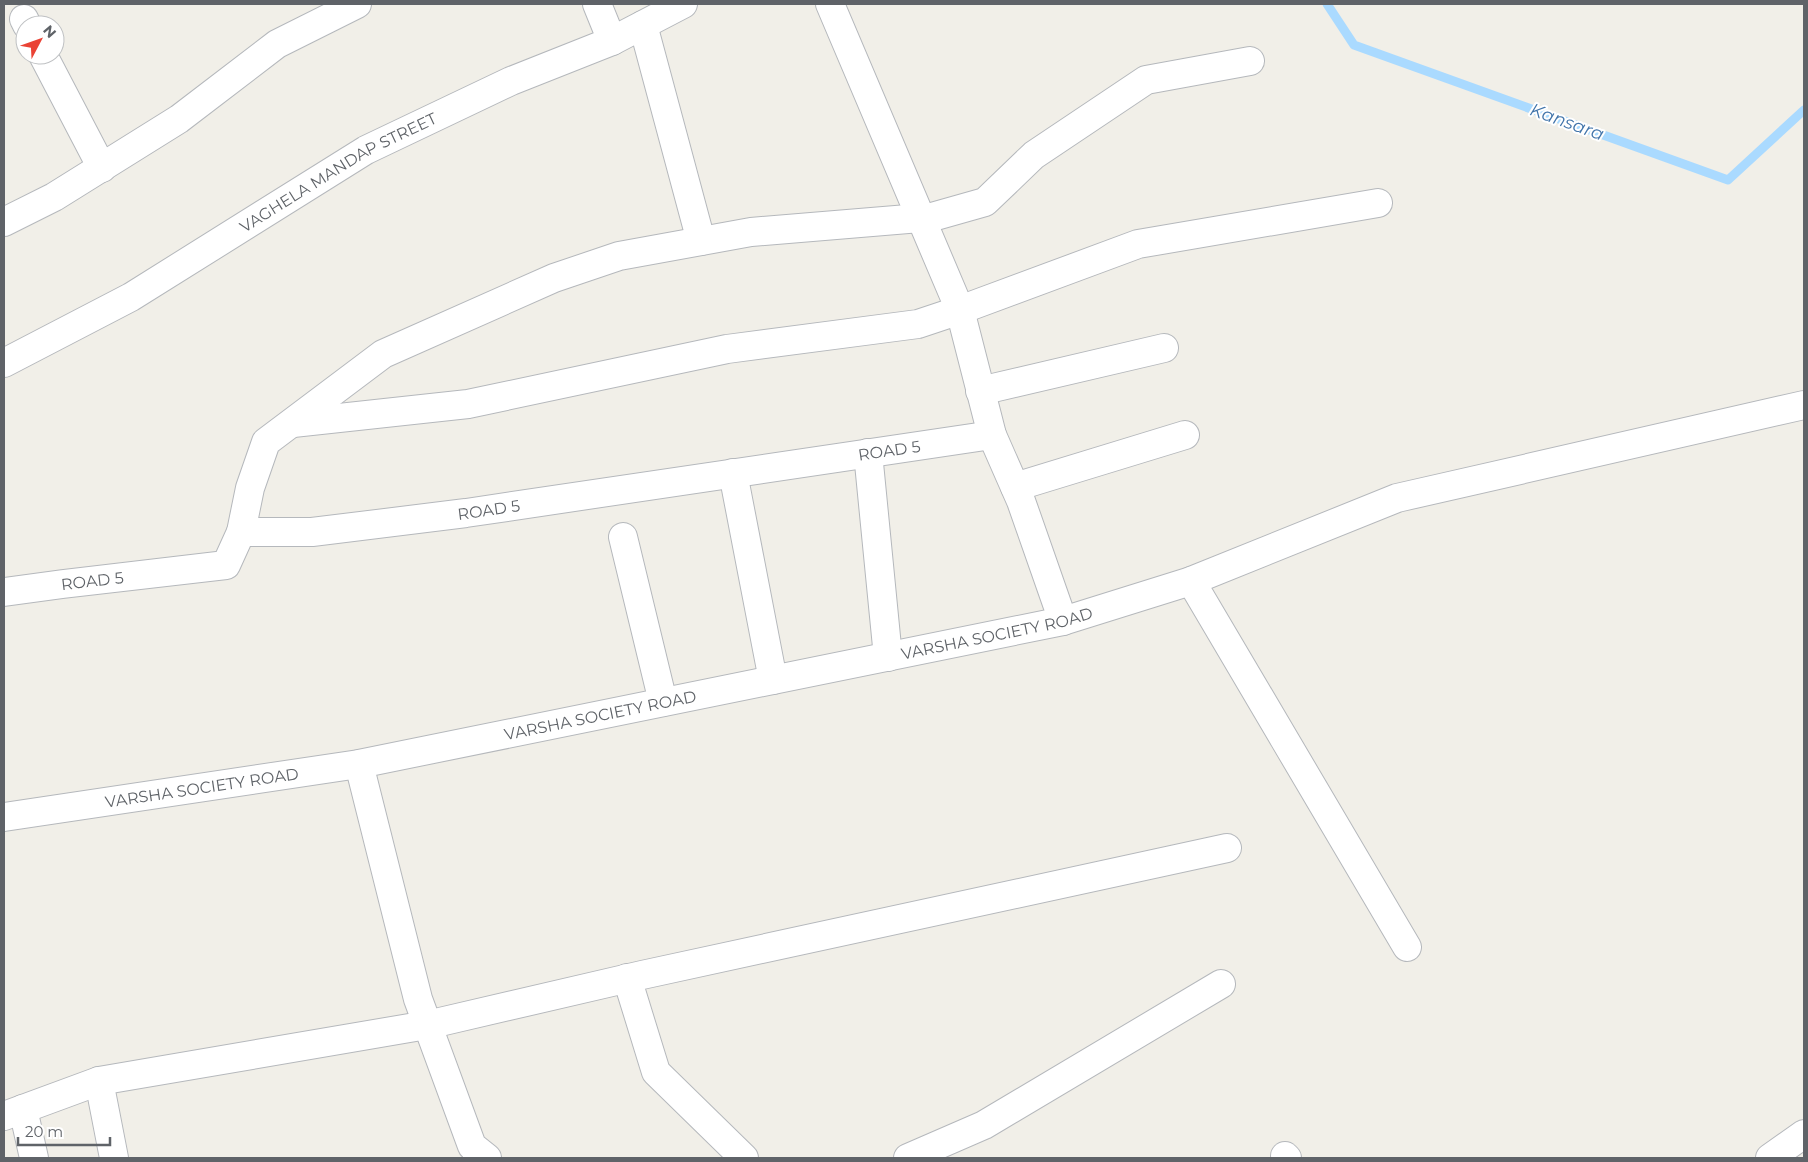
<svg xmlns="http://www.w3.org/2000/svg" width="1808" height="1162" font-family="Montserrat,sans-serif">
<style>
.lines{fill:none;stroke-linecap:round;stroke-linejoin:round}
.stream{stroke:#aadaff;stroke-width:9}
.minor-casing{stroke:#b5b8bc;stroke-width:30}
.minor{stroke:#fff;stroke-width:28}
.labels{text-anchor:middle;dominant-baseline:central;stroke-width:4;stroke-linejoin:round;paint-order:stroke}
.street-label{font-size:16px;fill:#5f6368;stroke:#fff}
.water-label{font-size:18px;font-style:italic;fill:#4174aa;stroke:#fff}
</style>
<rect width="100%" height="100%" fill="#f1efe8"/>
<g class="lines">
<path class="stream" d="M1327 4 1354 45 1728 180 1804 110"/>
<g class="minor-casing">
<g id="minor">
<path d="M597 4 612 41"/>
<path d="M830 4 960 310 992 435 1021 501 1063 621"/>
<path d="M24 19 27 25"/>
<path d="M643 25 701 241"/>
<path d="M43 55 102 168"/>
<path d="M4 222 54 197 179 119 277 44 357 4"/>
<path id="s1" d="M4 363 131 297 366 150 511 81 612 41 683 4"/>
<path d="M980 391 1164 348"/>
<path d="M293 423 468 404 727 349 918 324 960 310 1138 244 1378 203"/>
<path d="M868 453 888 657"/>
<path d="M733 473 773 680"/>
<path d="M1015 487 1185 435"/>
<path d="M241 532 250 488 266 442 383 354 554 278 619 256 751 232 932 217 985 202 1034 155 1146 80 1250 61"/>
<path d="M623 537 663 702"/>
<path d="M1191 581 1407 947"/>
<path id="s2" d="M4 592 63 584 226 565 241 532H312L466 513 992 435"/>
<path d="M359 764 418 999 472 1146 487 1158"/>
<path id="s3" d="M4 817 359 764 1063 621 1191 581 1397 498 1804 405"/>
<path d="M627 978 656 1072 744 1158"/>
<path d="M99 1081 114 1158"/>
<path d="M23 1109 34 1158"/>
<path d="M4 1116 99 1081 427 1025 642 975 1227 848"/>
<path d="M1285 1156 1287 1158"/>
<path d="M908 1158 984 1125 1221 984"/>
<path d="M1770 1158 1804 1134"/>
</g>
</g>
<use href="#minor" class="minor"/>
</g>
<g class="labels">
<g class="street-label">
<text stroke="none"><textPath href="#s1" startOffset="385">VAGHELA MANDAP STREET</textPath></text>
<text stroke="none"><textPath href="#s2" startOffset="914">ROAD 5</textPath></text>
<text stroke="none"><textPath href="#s2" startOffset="509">ROAD 5</textPath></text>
<text stroke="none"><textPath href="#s2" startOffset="89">ROAD 5</textPath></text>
<text stroke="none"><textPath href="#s3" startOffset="1010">VARSHA SOCIETY ROAD</textPath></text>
<text stroke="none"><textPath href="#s3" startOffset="605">VARSHA SOCIETY ROAD</textPath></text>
<text stroke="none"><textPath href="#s3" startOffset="200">VARSHA SOCIETY ROAD</textPath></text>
</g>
<g class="water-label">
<text transform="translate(1567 122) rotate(20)">Kansara</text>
</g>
</g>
<rect width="1808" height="1162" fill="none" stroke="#5f6368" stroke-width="10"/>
<g transform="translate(40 40) rotate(49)"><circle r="24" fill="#ffffff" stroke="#bfc1c3"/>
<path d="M0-4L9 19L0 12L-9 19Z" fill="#ea4335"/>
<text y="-8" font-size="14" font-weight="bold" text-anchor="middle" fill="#5f6368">N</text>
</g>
<path d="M18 1137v8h92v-8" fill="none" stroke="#5f6368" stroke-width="2.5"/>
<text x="25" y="1137" font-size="15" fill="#5f6368" stroke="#ffffff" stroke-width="4" paint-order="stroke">20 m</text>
</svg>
